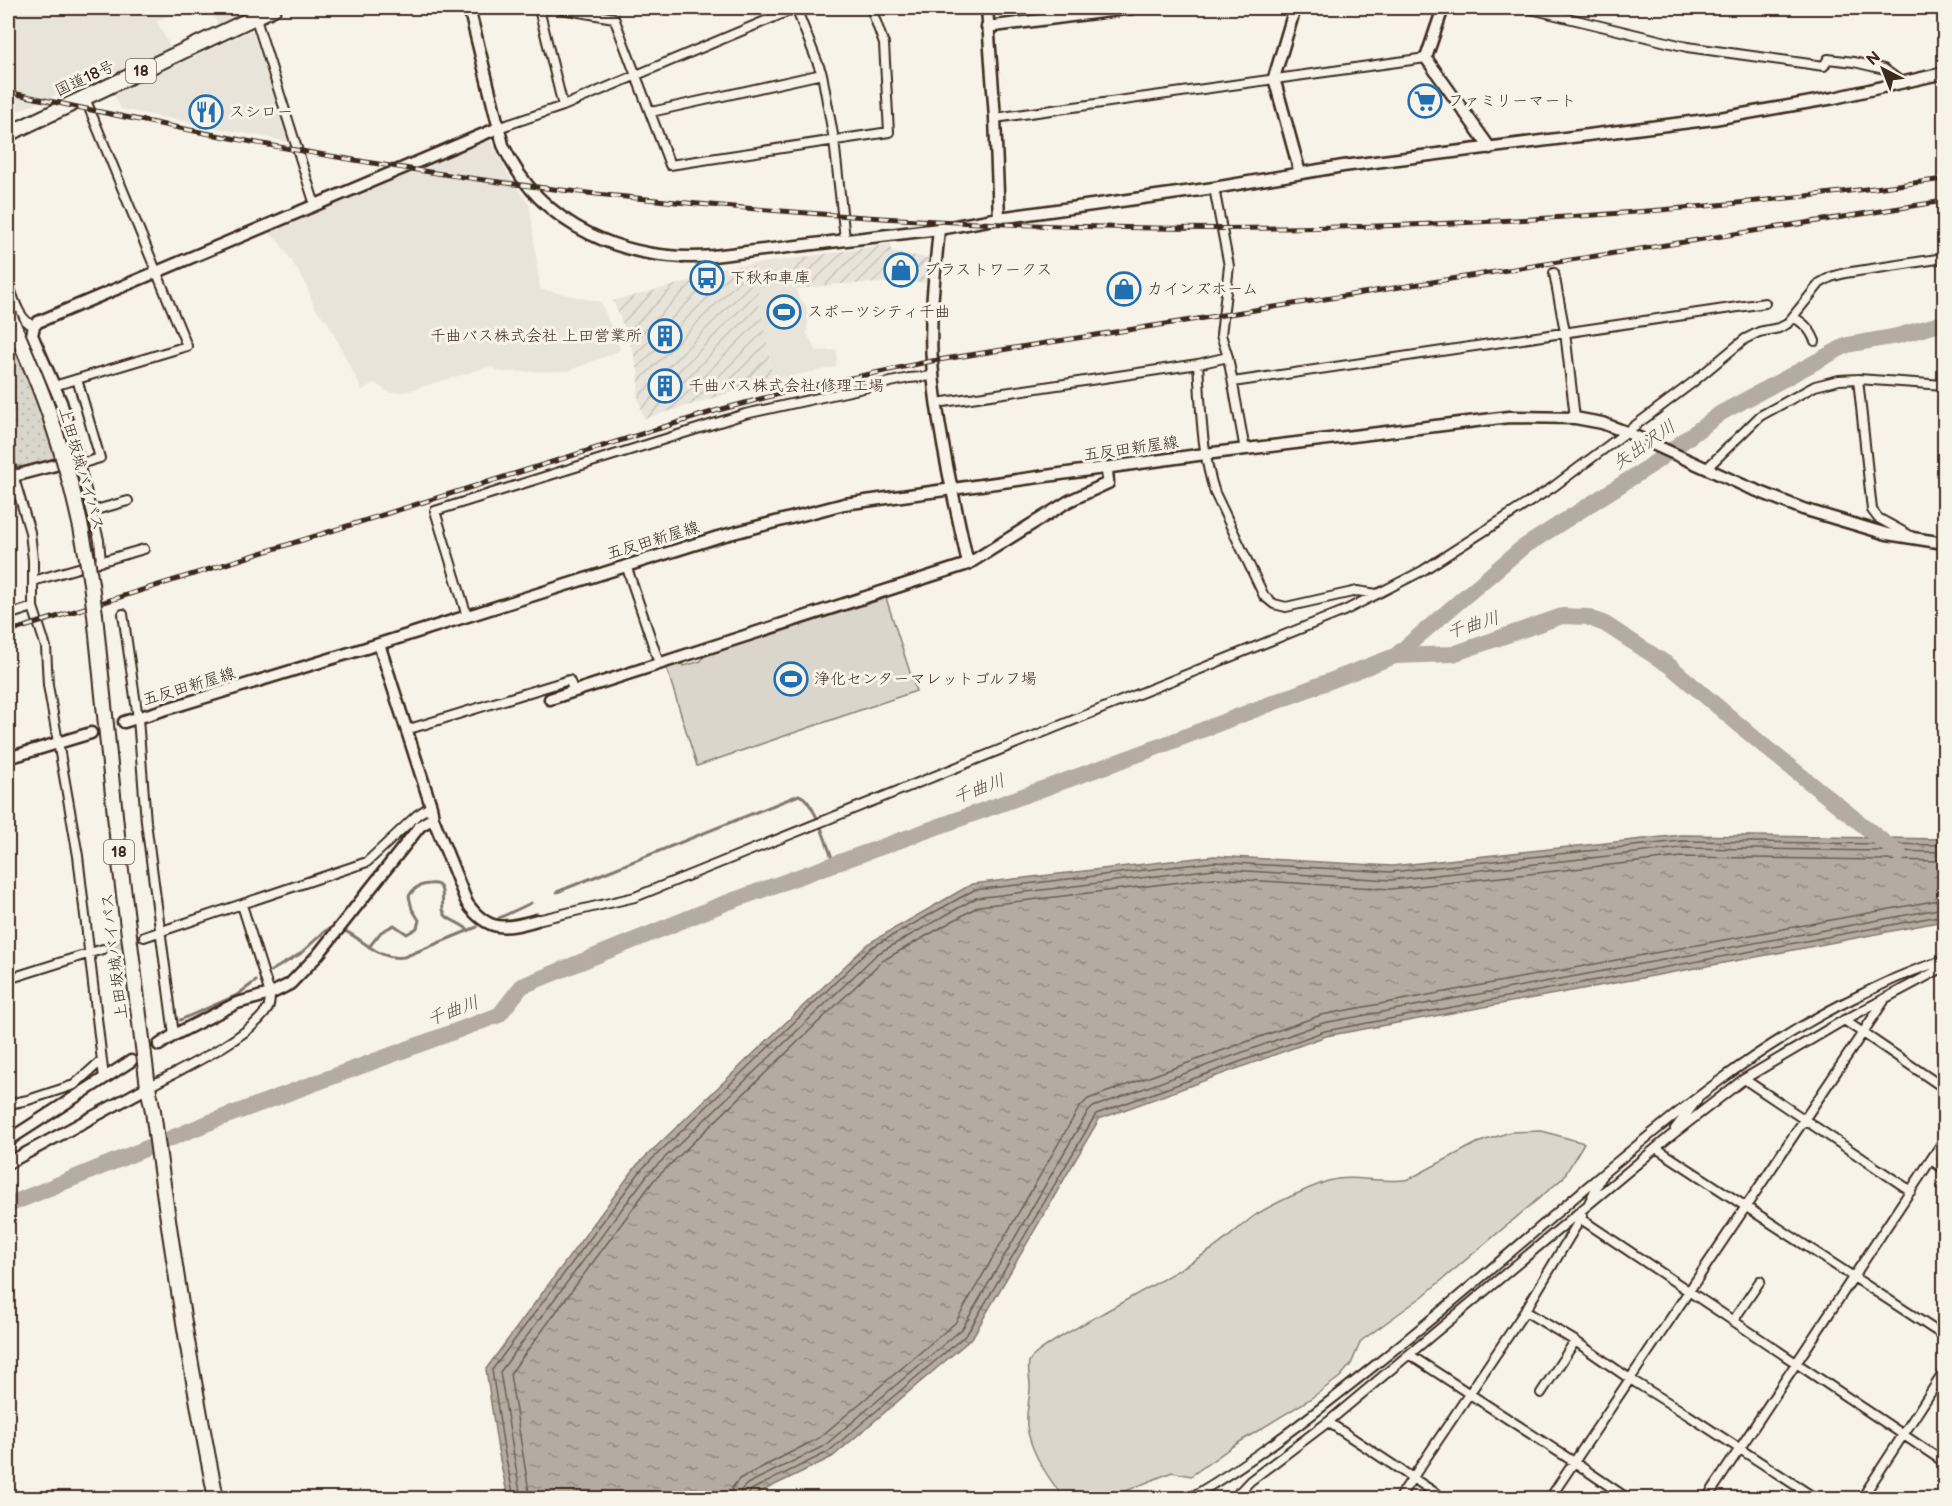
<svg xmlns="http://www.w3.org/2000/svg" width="1952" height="1506" font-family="'Balsamiq Sans','Klee One',sans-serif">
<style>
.built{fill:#e9e4d9}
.industrial{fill:url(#industrial-furrows)}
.grass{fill:url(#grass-dots);stroke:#8b8074;stroke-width:1.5}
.green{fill:#dbd6cb;stroke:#8b8074;stroke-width:1.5}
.water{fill:url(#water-ripples);stroke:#84786c;stroke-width:1.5}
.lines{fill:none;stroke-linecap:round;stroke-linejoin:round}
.shore{stroke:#6b5e52;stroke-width:1.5}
.stream{stroke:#84786c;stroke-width:3}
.river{stroke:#b4aca0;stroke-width:16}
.street-tunnel{stroke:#d1cbc0;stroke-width:8;stroke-dasharray:8 4;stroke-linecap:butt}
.secondary-tunnel{stroke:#d1cbc0;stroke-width:10;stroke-dasharray:10 5;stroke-linecap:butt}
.street-casing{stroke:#3b2a1e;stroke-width:12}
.secondary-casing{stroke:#3b2a1e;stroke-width:15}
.highway-casing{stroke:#3b2a1e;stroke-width:18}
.street{stroke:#f7f3e8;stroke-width:8}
.secondary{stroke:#f7f3e8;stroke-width:10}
.highway{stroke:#f7f3e8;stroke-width:14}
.rail-casing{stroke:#3b2a1e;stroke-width:5}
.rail{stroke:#f7f3e8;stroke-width:3;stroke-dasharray:9;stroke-linecap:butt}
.highway-bridge-casing{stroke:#3b2a1e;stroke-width:18;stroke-linecap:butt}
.highway-bridge{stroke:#f7f3e8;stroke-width:14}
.labels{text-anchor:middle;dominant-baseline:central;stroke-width:6;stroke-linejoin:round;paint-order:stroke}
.shield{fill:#f7f3e8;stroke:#73665b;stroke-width:1.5}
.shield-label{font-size:15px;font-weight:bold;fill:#3b2a1e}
.street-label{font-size:16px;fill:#3b2a1e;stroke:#f7f3e8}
.poi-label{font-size:16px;fill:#3b2a1e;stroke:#f7f3e8;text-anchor:start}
.water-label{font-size:18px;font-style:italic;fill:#5f5145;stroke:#f7f3e8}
</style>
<defs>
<pattern id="industrial-furrows" width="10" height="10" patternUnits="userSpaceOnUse" patternTransform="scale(1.5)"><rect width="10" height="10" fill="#e9e4d9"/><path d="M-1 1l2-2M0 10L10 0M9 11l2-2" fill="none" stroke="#c9c4ba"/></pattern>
<pattern id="grass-dots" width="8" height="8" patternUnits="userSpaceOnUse" patternTransform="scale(1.5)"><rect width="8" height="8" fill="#dbd6cb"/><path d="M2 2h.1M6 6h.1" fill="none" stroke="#bdb8ae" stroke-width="1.8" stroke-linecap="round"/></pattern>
<pattern id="water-ripples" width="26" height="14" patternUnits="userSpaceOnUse" patternTransform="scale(1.5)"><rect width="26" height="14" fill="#b4aca0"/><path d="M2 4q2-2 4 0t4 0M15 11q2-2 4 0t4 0" fill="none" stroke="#948c82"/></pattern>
</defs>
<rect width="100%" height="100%" fill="#f7f3e8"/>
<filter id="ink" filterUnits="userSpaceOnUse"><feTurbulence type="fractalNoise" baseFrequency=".0167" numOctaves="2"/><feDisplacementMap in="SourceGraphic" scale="12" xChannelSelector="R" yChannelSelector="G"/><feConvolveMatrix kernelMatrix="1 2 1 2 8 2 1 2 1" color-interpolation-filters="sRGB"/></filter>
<g filter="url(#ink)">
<path class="built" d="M8 8H185L157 21 170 47 124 69 99 77 8 115Z
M210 8H255L218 26Z
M252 30 290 142 121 109 114 94Z
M490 139 510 178 530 206 540 289 601 302 620 349 617 352 568 371 501 372 492 367 484 368 405 392 390 393 374 383 362 390 329 324 315 308 305 282 280 243 266 229Z
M791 259 798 297 806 305 808 320 807 334 817 351 837 350 836 367 773 380 753 264Z"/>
<path class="industrial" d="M891 244V251L933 259 931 282 838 284 797 289 791 259Z
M753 264 773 380 644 419 638 398 639 374 629 338 613 301 702 278 706 270Z"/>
<path class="grass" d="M13 338 45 422 57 458 22 467 14 465 8 448V340Z"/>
<path class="green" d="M886 598 916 691 697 766 666 666 679 662 684 666 701 661 704 656Z
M1542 1131 1584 1143 1563 1178 1423 1296 1361 1341 1351 1364 1340 1377 1310 1399 1233 1446 1191 1476 1172 1472 1109 1498H1064C1048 1478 1030 1452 1027 1426 1026 1413 1029 1402 1030 1390 1031 1381 1027 1370 1029 1362 1032 1350 1098 1316 1112 1308 1147 1289 1181 1269 1214 1248 1230 1237 1242 1224 1257 1214 1275 1203 1308 1188 1328 1181 1354 1173 1383 1185 1409 1179L1477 1143 1510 1132Z"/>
<path class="water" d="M1681 835 1944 839V921L1783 952 1326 1036 1099 1119 972 1338 832 1457 748 1498H508L498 1450 486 1369 637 1165 869 943 972 884 1214 856 1392 866Z"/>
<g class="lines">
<path class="shore" d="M514 1498 504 1449 492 1370 642 1169 872 947 974 890 1214 862 1391 872 1681 841 1944 845
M521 1498 500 1372 648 1174 877 954 976 898 1214 869 1391 880 1681 848 1944 852
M530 1498 510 1374 654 1180 882 961 979 906 1214 878 1391 889 1682 857 1944 861
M731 1498 732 1488 739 1479 819 1438 955 1323 1079 1108 1088 1099 1321 1015 1944 899
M740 1498 741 1490 747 1484 824 1446 962 1329 1087 1113 1093 1107 1323 1023 1944 908
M747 1498 751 1490 828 1452 967 1334 1096 1114 1325 1031 1944 915"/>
<path class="stream" d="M8 333V332
M557 892 799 795C815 800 827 847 834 863
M499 918 531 903
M343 930C364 939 378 961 404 957L477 927
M369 947 381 932 394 925 407 934 417 928 419 920 412 909 409 896C414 888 419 885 429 884 452 881 436 908 447 917 454 922 462 924 468 930
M271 971 300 954 325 931 334 926 337 927
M180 1020 237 995 256 981
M161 1037 168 1032
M8 1108 20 1107 77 1088 98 1070"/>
<path class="river" d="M1395 656 1522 548 1650 466 1721 413 1847 345 1897 336 1944 323
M8 1205 213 1121 499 1015 522 986 723 904 1142 753 1395 656 1453 654 1562 616 1587 617 1605 624 1670 666 1764 746 1899 854"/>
<path class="street-tunnel" d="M103 949 144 937"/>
<path class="secondary-tunnel" d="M91 733 124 722"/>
<g class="street-casing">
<path id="street" d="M553 8 539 9 563 106
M556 8 614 18 670 165 889 132 884 44 871 8
M796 8 822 74 834 140 845 239
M1527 8 1687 47 1824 66 1828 59 1854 62 1884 69 1903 83
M255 16 315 205
M651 112 822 74
M995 118 1426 58
M498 128 563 106 796 8
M1214 188 1229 266 1221 335 1228 357 1245 450
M1554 273 1565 332 1575 418
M8 282C13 296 18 320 34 326
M1793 317C1804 323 1810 329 1815 341
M1198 364C1201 407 1201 451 1215 493L1264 596 1274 604 1286 607 1357 591 1377 594
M77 379 100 458 80 464
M1858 379 1872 510 1878 518 1911 536
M1233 382 1765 303
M54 386 187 346 85 98
M937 403 1198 364 1228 357
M8 458 30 532 33 560V607L46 647 48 685 78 856 104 1078
M78 459 99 540 101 562
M1707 468 1760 416 1815 386 1839 380 1858 379 1944 385
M92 511 128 501
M626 565 659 663
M33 581 144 549
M123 614 138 718 146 822 174 1035
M8 615 33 607
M467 616 435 511 745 414 909 378 934 376
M406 730 569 680 574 691
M537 920 635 897 1344 611 1422 571 1553 487 1692 383 1745 339 1759 332 1779 328 1787 324 1820 283 1831 277 1845 273 1944 258
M144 937 367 862 417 815 431 806
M8 979 103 949
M1844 1020 1944 1088
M1744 1079 1911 1191
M148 1087C178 1071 252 1037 268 1008 270 1004 270 999 270 994L242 905
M8 1104 28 1100 74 1085 101 1061
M1675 1129 1697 1100
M1656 1148 1944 1336
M1931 1160 1944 1169
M1589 1203 1601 1178
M1581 1219 1944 1462
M1525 1311 1575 1341 1630 1379 1688 1415 1815 1498
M1733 1321 1760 1281
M1410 1355 1574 1462 1627 1498
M1541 1393 1575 1341
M1328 1422 1443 1498
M1239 1492 1248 1498
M1190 1498C1257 1459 1319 1410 1379 1362 1450 1305 1518 1246 1587 1187 1674 1114 1759 1043 1862 994 1889 981 1916 968 1944 961
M1234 1498 1250 1481 1328 1422 1668 1138 1744 1079 1839 1023 1944 967
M1399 1498 1525 1311 1582 1216
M1550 1498 1884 1001
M1707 1498 1944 1140
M1862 1498 1944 1372"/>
</g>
<g class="secondary-casing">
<path id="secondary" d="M469 8 503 145C540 227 627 263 713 256L939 229 999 218 1214 188 1343 166 1714 119 1834 98 1944 73
M987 8 995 118 999 218
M1295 8 1274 78 1300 173
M1443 8 1426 58 1490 148
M987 27 1133 8
M939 229C935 273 929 318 932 362 937 430 954 498 968 564
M14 476 78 459 61 402 32 335 34 326 38 322 498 128
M379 644 431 806 433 818 467 903C488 933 506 929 537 920
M550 699 968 564 1069 501 1108 483 1107 469
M124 722 379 644 718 537 844 504 1205 454 1509 417 1575 418 1602 423 1626 432 1745 486 1803 509 1887 534 1944 543
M8 758 91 733
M159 1045 174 1035 237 1003 270 994 290 984 317 956 420 826 433 818
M8 1143 13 1137 131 1061
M8 1163 148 1087"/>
</g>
<g class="highway-casing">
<path id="highway" d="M8 134 274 8
M95 615 119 855 148 1087 153 1111C170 1241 190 1370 216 1498"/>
</g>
<use href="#street" class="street"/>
<use href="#secondary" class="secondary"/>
<use href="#highway" class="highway"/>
<g class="rail-casing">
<path id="rail" d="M8 92C202 135 398 172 596 194 888 225 1183 237 1476 222 1633 215 1789 200 1944 179
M8 632 715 411 794 390 932 361 1944 201"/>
</g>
<use href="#rail" class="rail"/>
<g class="highway-bridge-casing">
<path id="highway-bridge" d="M9 315C24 350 40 385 52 422 73 485 88 549 95 615"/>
</g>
<use href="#highway-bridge" class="highway-bridge"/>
</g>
</g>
<defs>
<g id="supermarket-ring" transform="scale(1.725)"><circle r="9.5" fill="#f7f3e8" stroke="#1f6fb2" stroke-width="1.5"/><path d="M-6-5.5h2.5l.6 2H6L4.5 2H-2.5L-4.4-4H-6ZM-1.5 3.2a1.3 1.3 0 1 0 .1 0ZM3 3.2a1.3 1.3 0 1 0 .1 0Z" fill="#1f6fb2"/></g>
<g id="restaurant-ring" transform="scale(1.725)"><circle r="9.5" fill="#f7f3e8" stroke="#1f6fb2" stroke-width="1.5"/><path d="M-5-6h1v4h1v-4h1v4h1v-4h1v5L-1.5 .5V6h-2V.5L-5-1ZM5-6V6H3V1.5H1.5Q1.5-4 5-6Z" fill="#1f6fb2"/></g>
<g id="shop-ring" transform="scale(1.725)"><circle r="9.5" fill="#f7f3e8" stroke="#1f6fb2" stroke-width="1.5"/><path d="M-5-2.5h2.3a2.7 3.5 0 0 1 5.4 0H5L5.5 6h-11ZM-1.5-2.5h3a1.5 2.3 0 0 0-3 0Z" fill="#1f6fb2"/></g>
<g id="bus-ring" transform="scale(1.725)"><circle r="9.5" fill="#f7f3e8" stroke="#1f6fb2" stroke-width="1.5"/><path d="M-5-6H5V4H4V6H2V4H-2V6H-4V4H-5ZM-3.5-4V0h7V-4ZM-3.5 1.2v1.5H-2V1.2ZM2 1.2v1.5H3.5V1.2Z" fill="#1f6fb2"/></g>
<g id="stadium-ring" transform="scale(1.725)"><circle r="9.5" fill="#f7f3e8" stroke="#1f6fb2" stroke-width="1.5"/><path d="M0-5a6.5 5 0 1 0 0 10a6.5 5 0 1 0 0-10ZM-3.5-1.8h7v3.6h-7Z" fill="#1f6fb2"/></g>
<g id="building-ring" transform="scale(1.725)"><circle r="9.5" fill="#f7f3e8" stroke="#1f6fb2" stroke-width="1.5"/><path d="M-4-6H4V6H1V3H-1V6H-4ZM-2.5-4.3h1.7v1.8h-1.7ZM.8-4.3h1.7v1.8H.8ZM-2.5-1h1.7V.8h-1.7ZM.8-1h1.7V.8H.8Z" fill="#1f6fb2"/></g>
</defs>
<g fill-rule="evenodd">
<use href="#supermarket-ring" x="1425" y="101"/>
<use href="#restaurant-ring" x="206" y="112"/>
<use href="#shop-ring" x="901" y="270"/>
<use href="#bus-ring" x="707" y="278"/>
<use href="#shop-ring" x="1124" y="289"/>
<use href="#stadium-ring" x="784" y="312"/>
<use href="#building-ring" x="665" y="336"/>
<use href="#building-ring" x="665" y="386"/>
<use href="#stadium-ring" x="791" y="679"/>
</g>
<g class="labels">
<g class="shield">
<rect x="126" y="59" width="30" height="24" rx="4.5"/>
<rect x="104" y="840" width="30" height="24" rx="4.5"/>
</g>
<g class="shield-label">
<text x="141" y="71">18</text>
<text x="119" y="852">18</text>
</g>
<g class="street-label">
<text transform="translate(85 79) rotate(-25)">国道18号</text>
<text transform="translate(1131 449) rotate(-8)">五反田新屋線</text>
<text transform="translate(81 469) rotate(74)">上田坂城バイパス</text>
<text transform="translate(653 541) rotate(-17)">五反田新屋線</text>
<text transform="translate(189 687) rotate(-17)">五反田新屋線</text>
<text transform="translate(115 956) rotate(-97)">上田坂城バイパス</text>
</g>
<g class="poi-label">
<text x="1448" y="101">ファミリーマート</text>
<text x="229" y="112">スシロー</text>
<text x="924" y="270">ブラストワークス</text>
<text x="730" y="278">下秋和車庫</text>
<text x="1147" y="289">カインズホーム</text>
<text x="807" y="312">スポーツシティ千曲</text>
<text x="642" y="336" text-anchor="end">千曲バス株式会社 上田営業所</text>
<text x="688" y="386">千曲バス株式会社 修理工場</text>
<text x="814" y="679">浄化センターマレットゴルフ場</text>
</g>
<g class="water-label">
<text transform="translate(1644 445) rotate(-35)">矢出沢川</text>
<text transform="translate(1473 625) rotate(-17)">千曲川</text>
<text transform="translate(979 789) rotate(-20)">千曲川</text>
<text transform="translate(453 1011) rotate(-20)">千曲川</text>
</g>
</g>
<rect width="1952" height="1506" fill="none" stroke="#f7f3e8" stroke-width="30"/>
<rect x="15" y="15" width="1922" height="1476" fill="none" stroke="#3b2a1e" stroke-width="2" filter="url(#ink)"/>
<g transform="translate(1883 69) rotate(318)" stroke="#f7f3e8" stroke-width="4.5" paint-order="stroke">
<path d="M0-4.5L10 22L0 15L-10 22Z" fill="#3b2a1e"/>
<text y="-9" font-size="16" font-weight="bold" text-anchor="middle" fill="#3b2a1e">N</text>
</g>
</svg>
